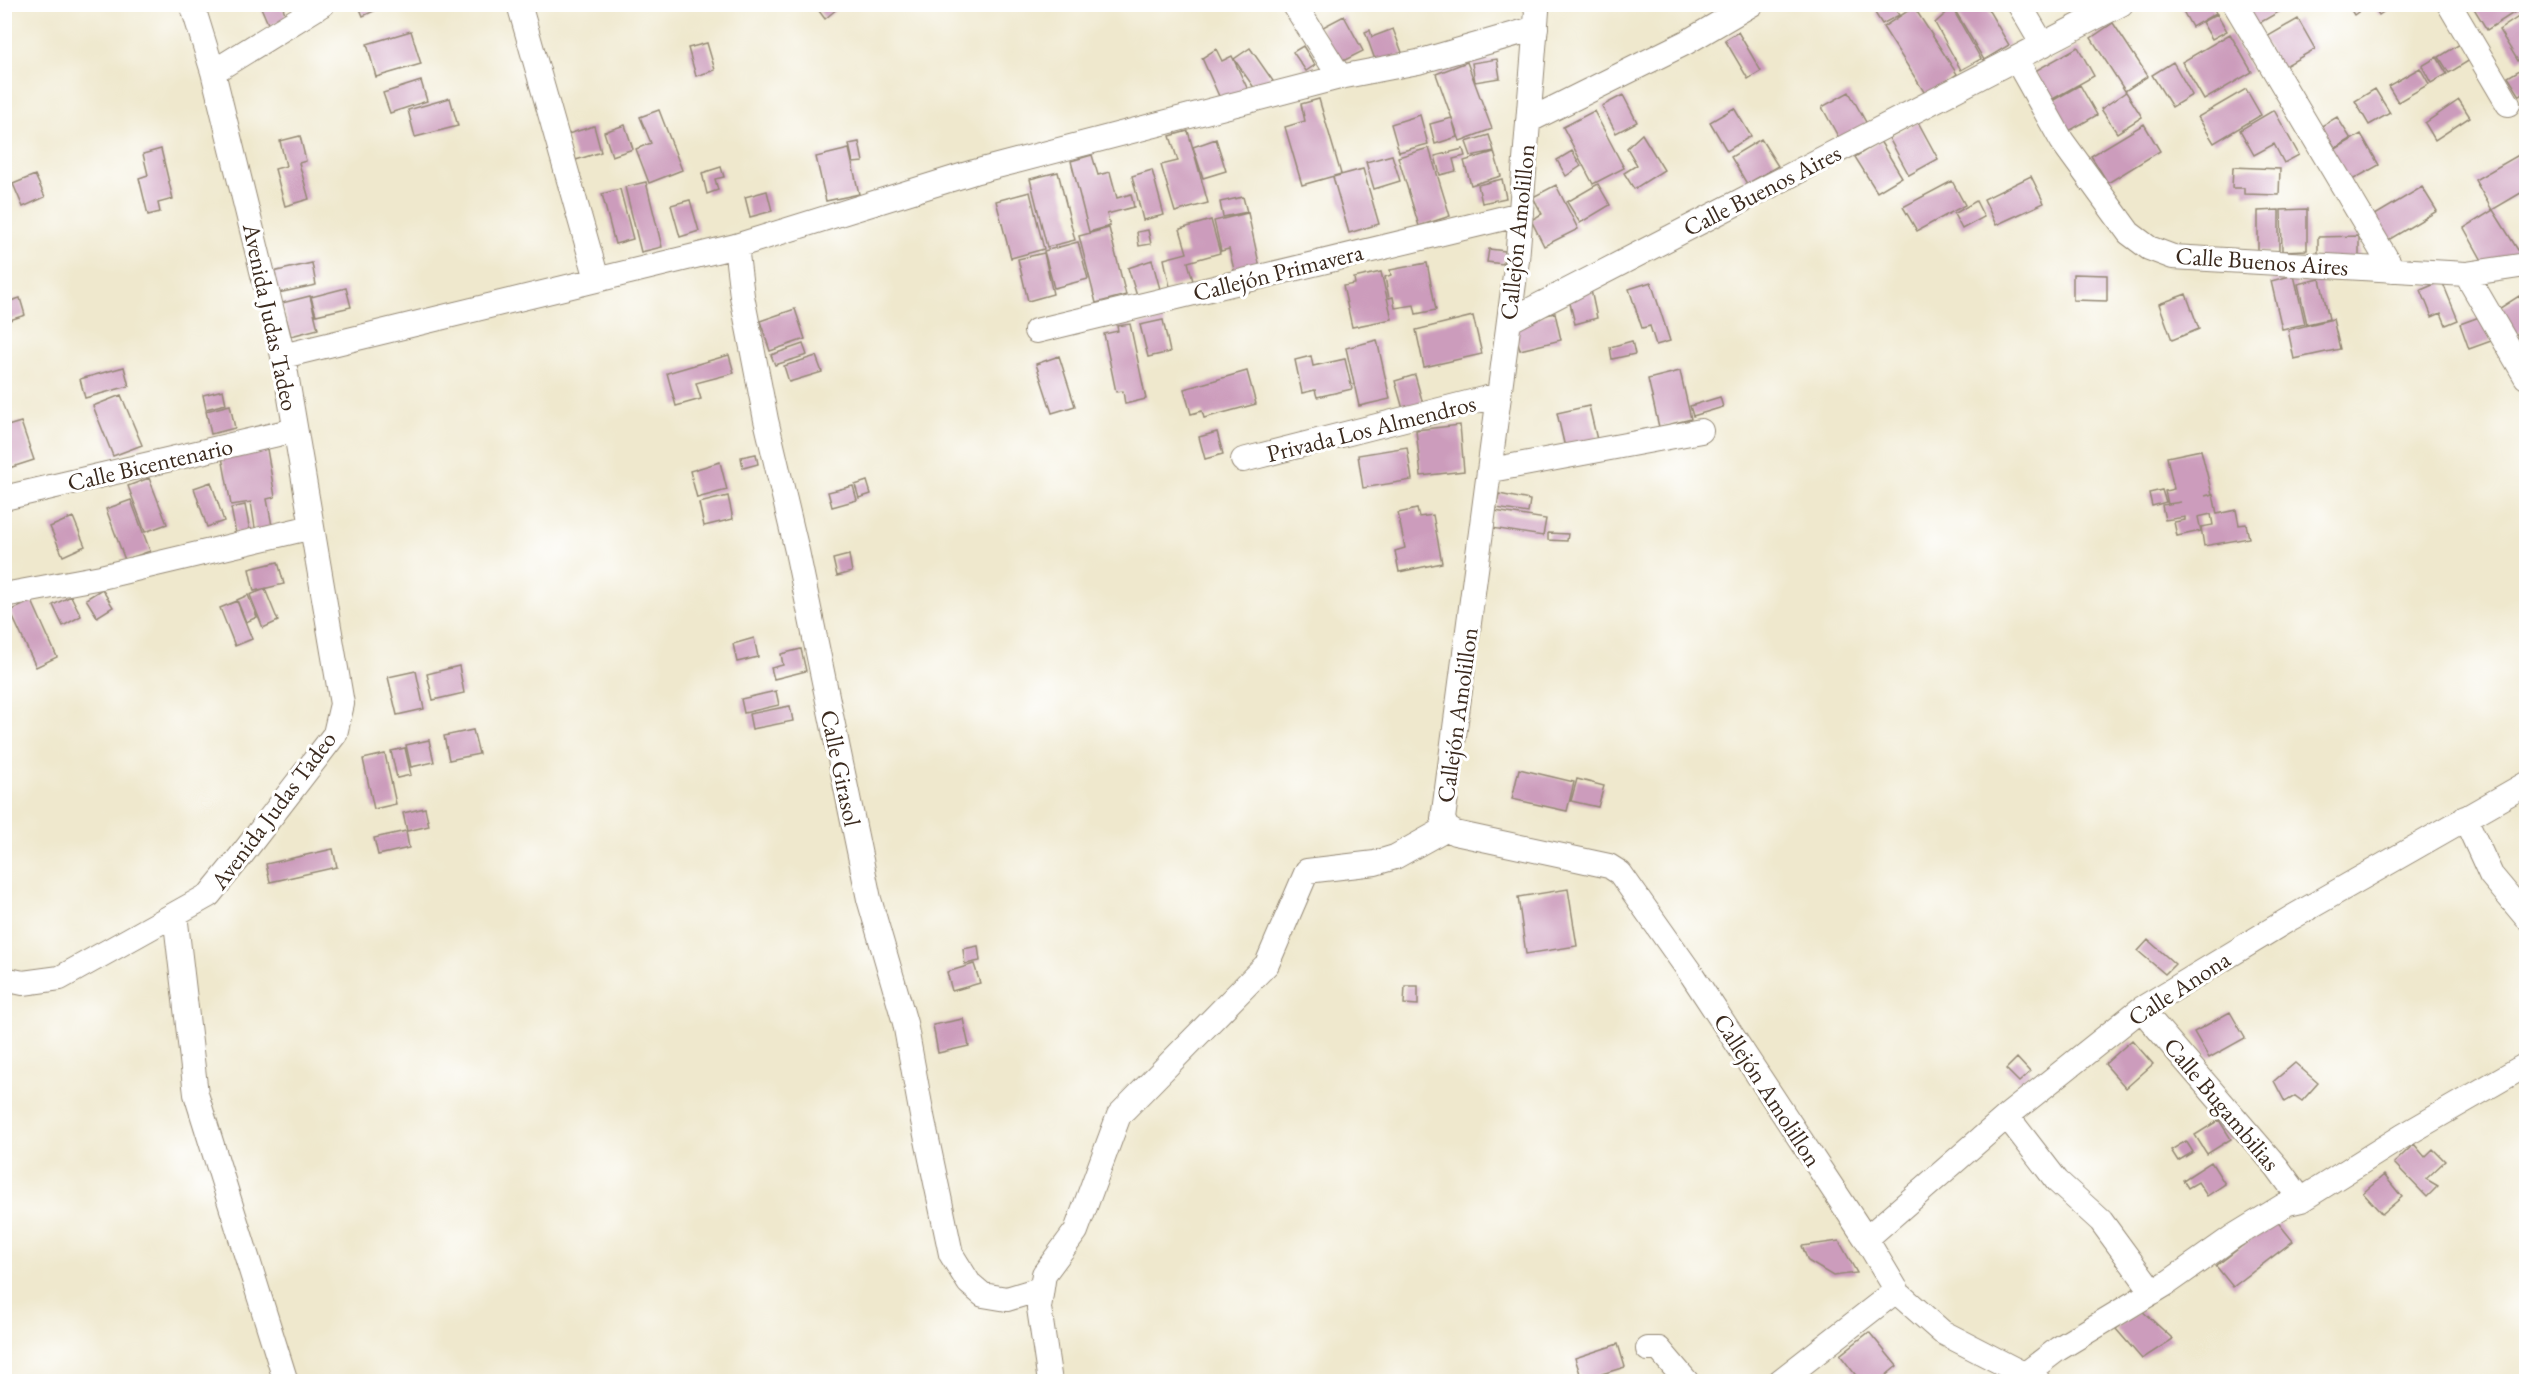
<svg xmlns="http://www.w3.org/2000/svg" width="2531" height="1386" font-family="'EB Garamond',serif">
<style>
.building{fill:#cc9cbc}
.lines{fill:none;stroke-linecap:round;stroke-linejoin:round}
.minor-casing{stroke:#958976;stroke-width:26}
.minor{stroke:#fff;stroke-width:24}
.labels{text-anchor:middle;dominant-baseline:central;stroke-width:6;stroke-linejoin:round;paint-order:stroke}
.street-label{font-size:24px;fill:#3b2a1e;stroke:#fff}
</style>
<rect width="100%" height="100%" fill="#fff"/>
<filter id="ink" filterUnits="userSpaceOnUse"><feTurbulence type="fractalNoise" baseFrequency=".0167" numOctaves="2"/><feDisplacementMap in="SourceGraphic" scale="12" xChannelSelector="R" yChannelSelector="G"/><feConvolveMatrix kernelMatrix="1 2 1 2 8 2 1 2 1" color-interpolation-filters="sRGB"/></filter>
<filter id="wash" filterUnits="userSpaceOnUse"><feTurbulence type="fractalNoise" baseFrequency=".008" numOctaves="4" result="noise"/><feDisplacementMap in="SourceGraphic" scale="24" xChannelSelector="R" yChannelSelector="G"/><feGaussianBlur stdDeviation="1.35" result="paint"/><feColorMatrix in="noise" values="0 0 0 0 0 0 0 0 0 0 0 0 0 0 0 0 0 1.4 0 .05"/><feComposite in="paint" operator="in"/></filter>
<g filter="url(#wash)">
<rect width="100%" height="100%" fill="#efe8cd"/>
<g id="blocks">
<path class="building" d="M358 4H384L385 6 363 16Z
M819 4H835L838 8 825 19 816 7Z
M1891 4 1899 15 1882 24 1875 13Z
M1957 4H1985L2009 45 1984 60 1953 7Z
M2179 4H2211L2216 13 2192 27Z
M2244 4H2279L2282 10 2256 25Z
M2347 4H2369L2354 15Z
M2372 4H2395L2379 15Z
M2477 4H2526V5L2487 30 2473 7Z
M260 5H282L287 19 269 26Z
M1914 7 1957 74 1926 95 1883 27Z
M1952 8 1981 59 1961 70 1935 23Z
M2526 12V55L2518 61 2499 30Z
M2217 14 2227 31 2212 39 2202 22Z
M1344 16 1363 51 1339 63 1321 28Z
M2298 19 2315 49 2280 69 2263 39Z
M2113 23 2148 76 2125 91 2091 38Z
M1393 29 1403 55 1377 65 1365 32 1370 30 1372 37Z
M411 31 421 64 376 77 367 44Z
M1738 32 1761 71 1748 79 1725 40Z
M2230 34 2252 72 2204 100 2182 62Z
M707 43 715 70 696 76 688 48Z
M2460 44 2470 60 2449 73 2439 57Z
M1303 46 1315 65 1306 71 1293 52Z
M2078 47 2094 76 2051 100 2035 71Z
M1250 48 1273 81 1257 92 1234 59Z
M1216 49 1222 61 1232 56 1249 92 1223 105 1202 58Z
M2437 57 2447 74 2431 83 2422 66Z
M1497 59 1500 78 1475 82 1472 63Z
M1467 62 1492 129 1460 141 1436 74Z
M2173 62 2192 95 2172 107 2152 75Z
M2420 68 2429 84 2398 102 2388 86Z
M2523 68 2526 74V92L2520 96 2508 77Z
M421 81 427 101 390 113 383 93Z
M2080 85 2097 115 2069 131 2052 101Z
M2246 89 2261 115 2214 143 2198 117Z
M2375 89 2390 113 2369 125 2355 101Z
M1849 92 1867 124 1840 140 1822 107Z
M2126 92 2142 117 2117 133 2101 109Z
M1623 95 1637 122 1616 133 1602 106Z
M450 98 458 126 415 137 408 110Z
M1319 99 1341 174 1302 185 1285 127 1305 121 1301 104Z
M2459 100 2470 117 2435 140 2425 123Z
M1734 108 1751 136 1727 151 1710 122Z
M659 110 682 170 649 183 636 149 651 143 640 117Z
M2274 110 2299 155 2284 163 2274 144 2254 155 2240 130Z
M1594 111 1624 168 1593 184 1563 127Z
M1420 115 1428 144 1399 152 1391 124Z
M2337 117 2351 139 2327 153 2313 131Z
M1452 118 1457 137 1435 144 1430 124Z
M1918 122 1938 159 1909 175 1889 138Z
M2144 124 2160 151 2108 183 2091 156Z
M625 125 633 149 612 156 604 132Z
M594 126 601 152 576 160 568 134Z
M1188 131 1208 203 1175 212 1161 165 1178 161 1170 136Z
M1642 134 1664 170 1634 189 1624 173 1637 165 1627 148Z
M2361 134 2379 165 2345 184 2327 154Z
M1489 135 1494 151 1471 156 1466 142Z
M300 136 306 161 299 163 309 199 285 206 275 169 286 166 280 141Z
M1216 139 1226 171 1203 178 1193 147Z
M1761 139 1778 166 1747 184 1731 157Z
M1880 141 1902 177 1877 192 1855 157Z
M859 142 863 162 853 163 849 144Z
M1429 148 1450 216 1419 226 1398 157Z
M161 149 173 199 158 203 160 212 148 215 139 178 148 175 143 154Z
M849 149 859 194 826 201 816 157Z
M1463 149 1465 156 1453 159 1456 171 1440 175 1435 156Z
M1572 151 1581 166 1566 176 1557 160Z
M1494 152 1501 176 1471 185 1464 161Z
M2522 153 2526 160V190L2492 210 2475 180Z
M1092 155 1098 175 1110 172 1117 198 1131 194 1134 207 1107 214 1110 226 1089 232 1071 161Z
M1392 155 1400 181 1374 189 1366 162Z
M721 167 724 177 715 179 718 190 707 194 702 173Z
M2233 167 2280 169 2279 195 2244 194V188H2232Z
M1363 169 1379 224 1349 233 1333 177Z
M1152 170 1164 215 1143 220 1132 176Z
M1058 172 1075 240 1047 247 1030 179Z
M35 175 45 197 23 207 13 184Z
M2031 176 2044 203 1996 225 1984 199Z
M1502 179 1506 198 1482 203 1478 185Z
M1952 181 1965 205 1917 231 1903 207Z
M646 182 662 247 641 252 625 187Z
M1598 184 1610 205 1580 223 1567 202Z
M1556 185 1578 229 1544 246 1531 220 1542 214 1533 197Z
M2422 187 2437 211 2385 242 2370 218Z
M620 189 633 239 615 244 602 194Z
M767 191 772 211 750 217 745 197Z
M1030 192 1044 249 1011 258 996 201Z
M1243 197 1247 212 1223 217 1220 202Z
M690 200 699 231 680 237 671 205Z
M1976 201 1984 217 1962 229 1954 214Z
M2307 209V250L2282 251 2281 210Z
M2279 210V251H2258V211Z
M2493 210 2523 258 2484 264 2464 228Z
M1248 213 1260 268 1235 274 1229 249 1221 251 1214 221Z
M1211 220 1220 253 1188 262 1193 281 1170 287 1164 259 1187 253 1180 229Z
M1109 228 1126 295 1096 303 1079 236Z
M1148 230 1151 244 1139 246 1137 232Z
M2359 236V259L2318 260V237Z
M1078 242 1088 279 1054 288 1044 251Z
M1489 249 1505 251 1503 264 1487 262Z
M1044 253 1053 294 1028 301 1018 259Z
M1152 260 1160 289 1137 296 1128 268Z
M312 263 316 285 273 294 268 273Z
M1427 263 1436 310 1416 314 1414 305 1395 308 1393 297 1389 298 1385 277 1391 275 1390 270Z
M1381 272 1392 319 1352 327 1343 286 1355 284 1354 278Z
M2073 274 2107 275V301L2073 300Z
M2294 275 2305 324 2282 329 2271 281Z
M2320 279 2329 319 2307 324 2298 284Z
M2442 281 2458 320 2446 325 2441 313 2432 317 2421 290Z
M1651 282 1670 341 1656 345 1650 326 1642 328 1629 289Z
M346 288 351 307 316 315 311 297Z
M1591 290 1597 318 1575 324 1568 295Z
M2186 294 2199 329 2172 340 2159 304Z
M310 296 318 329 291 336 282 303Z
M2519 296 2526 307V327L2514 336 2497 310Z
M20 298 25 315 4 322V303Z
M795 309 805 339 770 351 760 321Z
M1555 313 1561 340 1520 350 1513 323Z
M1473 316 1482 354 1424 367 1416 330Z
M2482 316 2491 341 2469 349 2460 324Z
M2333 319 2340 349 2294 359 2288 330Z
M1163 320 1170 352 1148 357 1140 325Z
M1130 324 1146 399 1125 404 1123 391 1116 392 1104 334 1118 331 1117 326Z
M1377 340 1390 399 1359 406 1346 348Z
M1632 341 1635 354 1612 359 1610 347Z
M803 344 807 355 775 365 771 355Z
M729 355 734 373 696 383 701 399 676 406 667 373Z
M816 356 822 372 789 382 784 366Z
M1059 356 1075 406 1052 413 1036 364Z
M1311 356 1313 366 1345 359 1352 389 1317 397 1315 390 1302 393 1295 360Z
M124 367 129 386 85 398 80 379Z
M1247 371 1256 404 1204 418 1202 411 1191 414 1184 389Z
M1680 371 1691 419 1659 427 1648 379Z
M1415 375 1423 404 1403 409 1395 381Z
M223 390 226 404 206 409 203 395Z
M121 395 142 445 113 456 93 406Z
M1720 397 1723 407 1693 416 1690 406Z
M230 405 235 428 211 434 206 411Z
M1589 406 1598 444 1566 452 1557 413Z
M21 422 34 460 9 468 4 456V427Z
M1460 425 1464 471 1421 476 1416 430Z
M1217 432 1223 454 1205 459 1199 437Z
M1407 447 1412 480 1363 488 1358 455Z
M267 449 275 497 267 499 273 531 256 534 251 502 231 505 222 457Z
M2201 450 2212 494 2205 496 2213 494 2217 514 2236 510 2239 525 2246 524 2249 538 2204 546 2201 527 2213 525 2211 514 2198 517 2201 531 2177 536 2174 522 2185 520V517L2165 520 2162 505 2181 502 2168 504 2165 491 2174 489 2167 457Z
M756 454 758 464 743 468 741 457Z
M720 462 727 490 697 498 690 471Z
M149 478 167 524 145 532 128 486Z
M867 481 871 494 859 498 855 485Z
M211 482 224 521 207 527 194 488Z
M853 486 857 500 832 507 828 492Z
M2162 490 2166 502 2152 506 2149 493Z
M1499 494 1530 500 1528 513 1496 508Z
M728 496 733 519 704 526 699 503Z
M131 500 150 551 125 560 106 509Z
M245 505 250 531 236 534 231 508Z
M1417 509 1419 517 1433 515 1442 563 1399 572 1395 551 1405 548 1398 513Z
M1495 511 1546 519 1543 536 1492 528Z
M73 517 85 546 63 556 50 527Z
M1548 533 1568 534 1567 541 1548 540Z
M849 555 852 572 837 576 833 559Z
M278 562 284 584 254 591 249 569Z
M102 589 113 607 97 617 86 599Z
M265 589 278 621 263 628 250 595Z
M248 595 257 617 246 622 237 600Z
M71 596 81 616 63 626 53 605Z
M32 601 57 657 36 667 10 611Z
M237 601 252 639 235 646 220 608Z
M754 638 758 657 737 662 733 644Z
M801 649 806 671 774 679 771 668 783 665 781 654Z
M459 666 464 693 433 700 427 674Z
M416 671 424 709 397 715 388 677Z
M776 691 779 705 744 713 741 699Z
M790 706 793 721 752 729 749 714Z
M473 730 479 754 449 760 444 736Z
M429 740 434 762 411 767 406 745Z
M405 748 411 775 397 778 391 751Z
M385 754 396 804 374 809 363 759Z
M1519 769 1574 782 1567 811 1512 799Z
M1577 779 1604 786 1598 807 1571 801Z
M425 808 429 826 407 831 403 813Z
M406 831 409 848 378 855 374 838Z
M333 849 337 867 270 882 266 864Z
M1568 889 1577 946 1526 954 1518 897Z
M2148 940 2175 964 2165 974 2138 951Z
M978 946 980 961 965 964 963 949Z
M974 964 980 983 952 991 947 972Z
M1405 986H1418V1005L1404 1004Z
M2230 1012 2245 1038 2209 1058 2194 1032Z
M963 1019 969 1046 938 1053 933 1025Z
M2132 1040 2153 1064 2126 1088 2105 1064Z
M2017 1058 2030 1072 2019 1082 2006 1069Z
M2295 1063 2318 1083 2302 1101 2295 1096 2285 1102 2274 1081Z
M2219 1120 2231 1139 2207 1154 2195 1135Z
M2186 1141 2193 1152 2178 1161 2171 1150Z
M2414 1144 2425 1157 2433 1149 2445 1161 2426 1179 2438 1186 2427 1197 2394 1163Z
M2211 1162 2225 1184 2207 1196 2198 1182 2188 1188 2183 1180Z
M2384 1175 2402 1197 2382 1214 2363 1193Z
M2276 1220 2293 1241 2233 1287 2216 1266Z
M1839 1241 1857 1273 1833 1276 1808 1261 1802 1246Z
M2141 1310 2173 1339 2142 1359 2116 1329Z
M1869 1332 1897 1366 1878 1382H1861L1840 1355Z
M1618 1344 1625 1367 1582 1380 1575 1358Z"/>
</g>
</g>
<g filter="url(#ink)">
<use href="#blocks" fill-opacity="0" stroke="#958976" stroke-width="1.5"/>
<g class="lines">
<g class="minor-casing">
<path id="minor" d="M192 4 213 72 283 356 342 704 335 734 240 857 209 895 175 914 196 1094 286 1382
M519 4 597 279
M1294 4 1340 77
M1535 4 1537 11 1517 260 1443 819 1447 828 1455 833 1609 866 1620 873 1692 975 1866 1239 1899 1294 1942 1332 2039 1382
M2019 4 2043 45
M2235 4 2393 270
M2449 4 2508 104
M2016 59 2062 141 2129 233 2149 248 2173 257 2466 274 2526 265
M213 72 323 4
M1528 121 1687 42 1752 4
M736 246 742 296 766 420 797 551 869 899 905 1023 922 1116 951 1254 969 1283 983 1295 1007 1299 1040 1289
M2466 274 2526 377
M1509 321 2121 4
M1036 331 1521 214
M283 356 736 246 974 172 1340 77 1418 62 1536 28
M1243 460 1499 395
M1491 470 1701 431
M4 498 295 430
M4 595 101 577 312 527
M2465 818 2491 875 2526 917
M4 979 23 983 60 978 175 914
M2141 1009 2277 1167 2301 1200
M2007 1116 2057 1181 2101 1221 2153 1292
M1866 1239 2007 1116 2141 1009 2291 918 2526 784
M1648 1349H1659L1687 1382
M2024 1375 2058 1349 2169 1282 2234 1236 2288 1203 2301 1200 2403 1136 2526 1065
M1050 1382 1039 1308 1044 1274 1076 1231 1119 1115 1267 964 1307 871 1375 863 1395 857 1447 828
M1779 1382 1897 1290"/>
</g>
<use href="#minor" class="minor"/>
</g>
</g>
<g class="labels">
<g class="street-label">
<text transform="translate(1762 190) rotate(-27)">Calle Buenos Aires</text>
<text transform="translate(1517 232) rotate(-84)">Callejón Amolillon</text>
<text transform="translate(2262 261) rotate(4)">Calle Buenos Aires</text>
<text transform="translate(1278 272) rotate(-14)">Callejón Primavera</text>
<text transform="translate(271 317) rotate(78)">Avenida Judas Tadeo</text>
<text transform="translate(1371 428) rotate(-14)">Privada Los Almendros</text>
<text transform="translate(150 464) rotate(-13)">Calle Bicentenario</text>
<text transform="translate(1457 715) rotate(-82)">Callejón Amolillon</text>
<text transform="translate(841 768) rotate(78)">Calle Girasol</text>
<text transform="translate(273 810) rotate(-53)">Avenida Judas Tadeo</text>
<text transform="translate(2179 988) rotate(-33)">Calle Anona</text>
<text transform="translate(1768 1090) rotate(57)">Callejón Amolillon</text>
<text transform="translate(2222 1104) rotate(50)">Calle Bugambilias</text>
</g>
</g>
<rect width="2531" height="1386" fill="none" stroke="#fff" stroke-width="24"/>
</svg>
